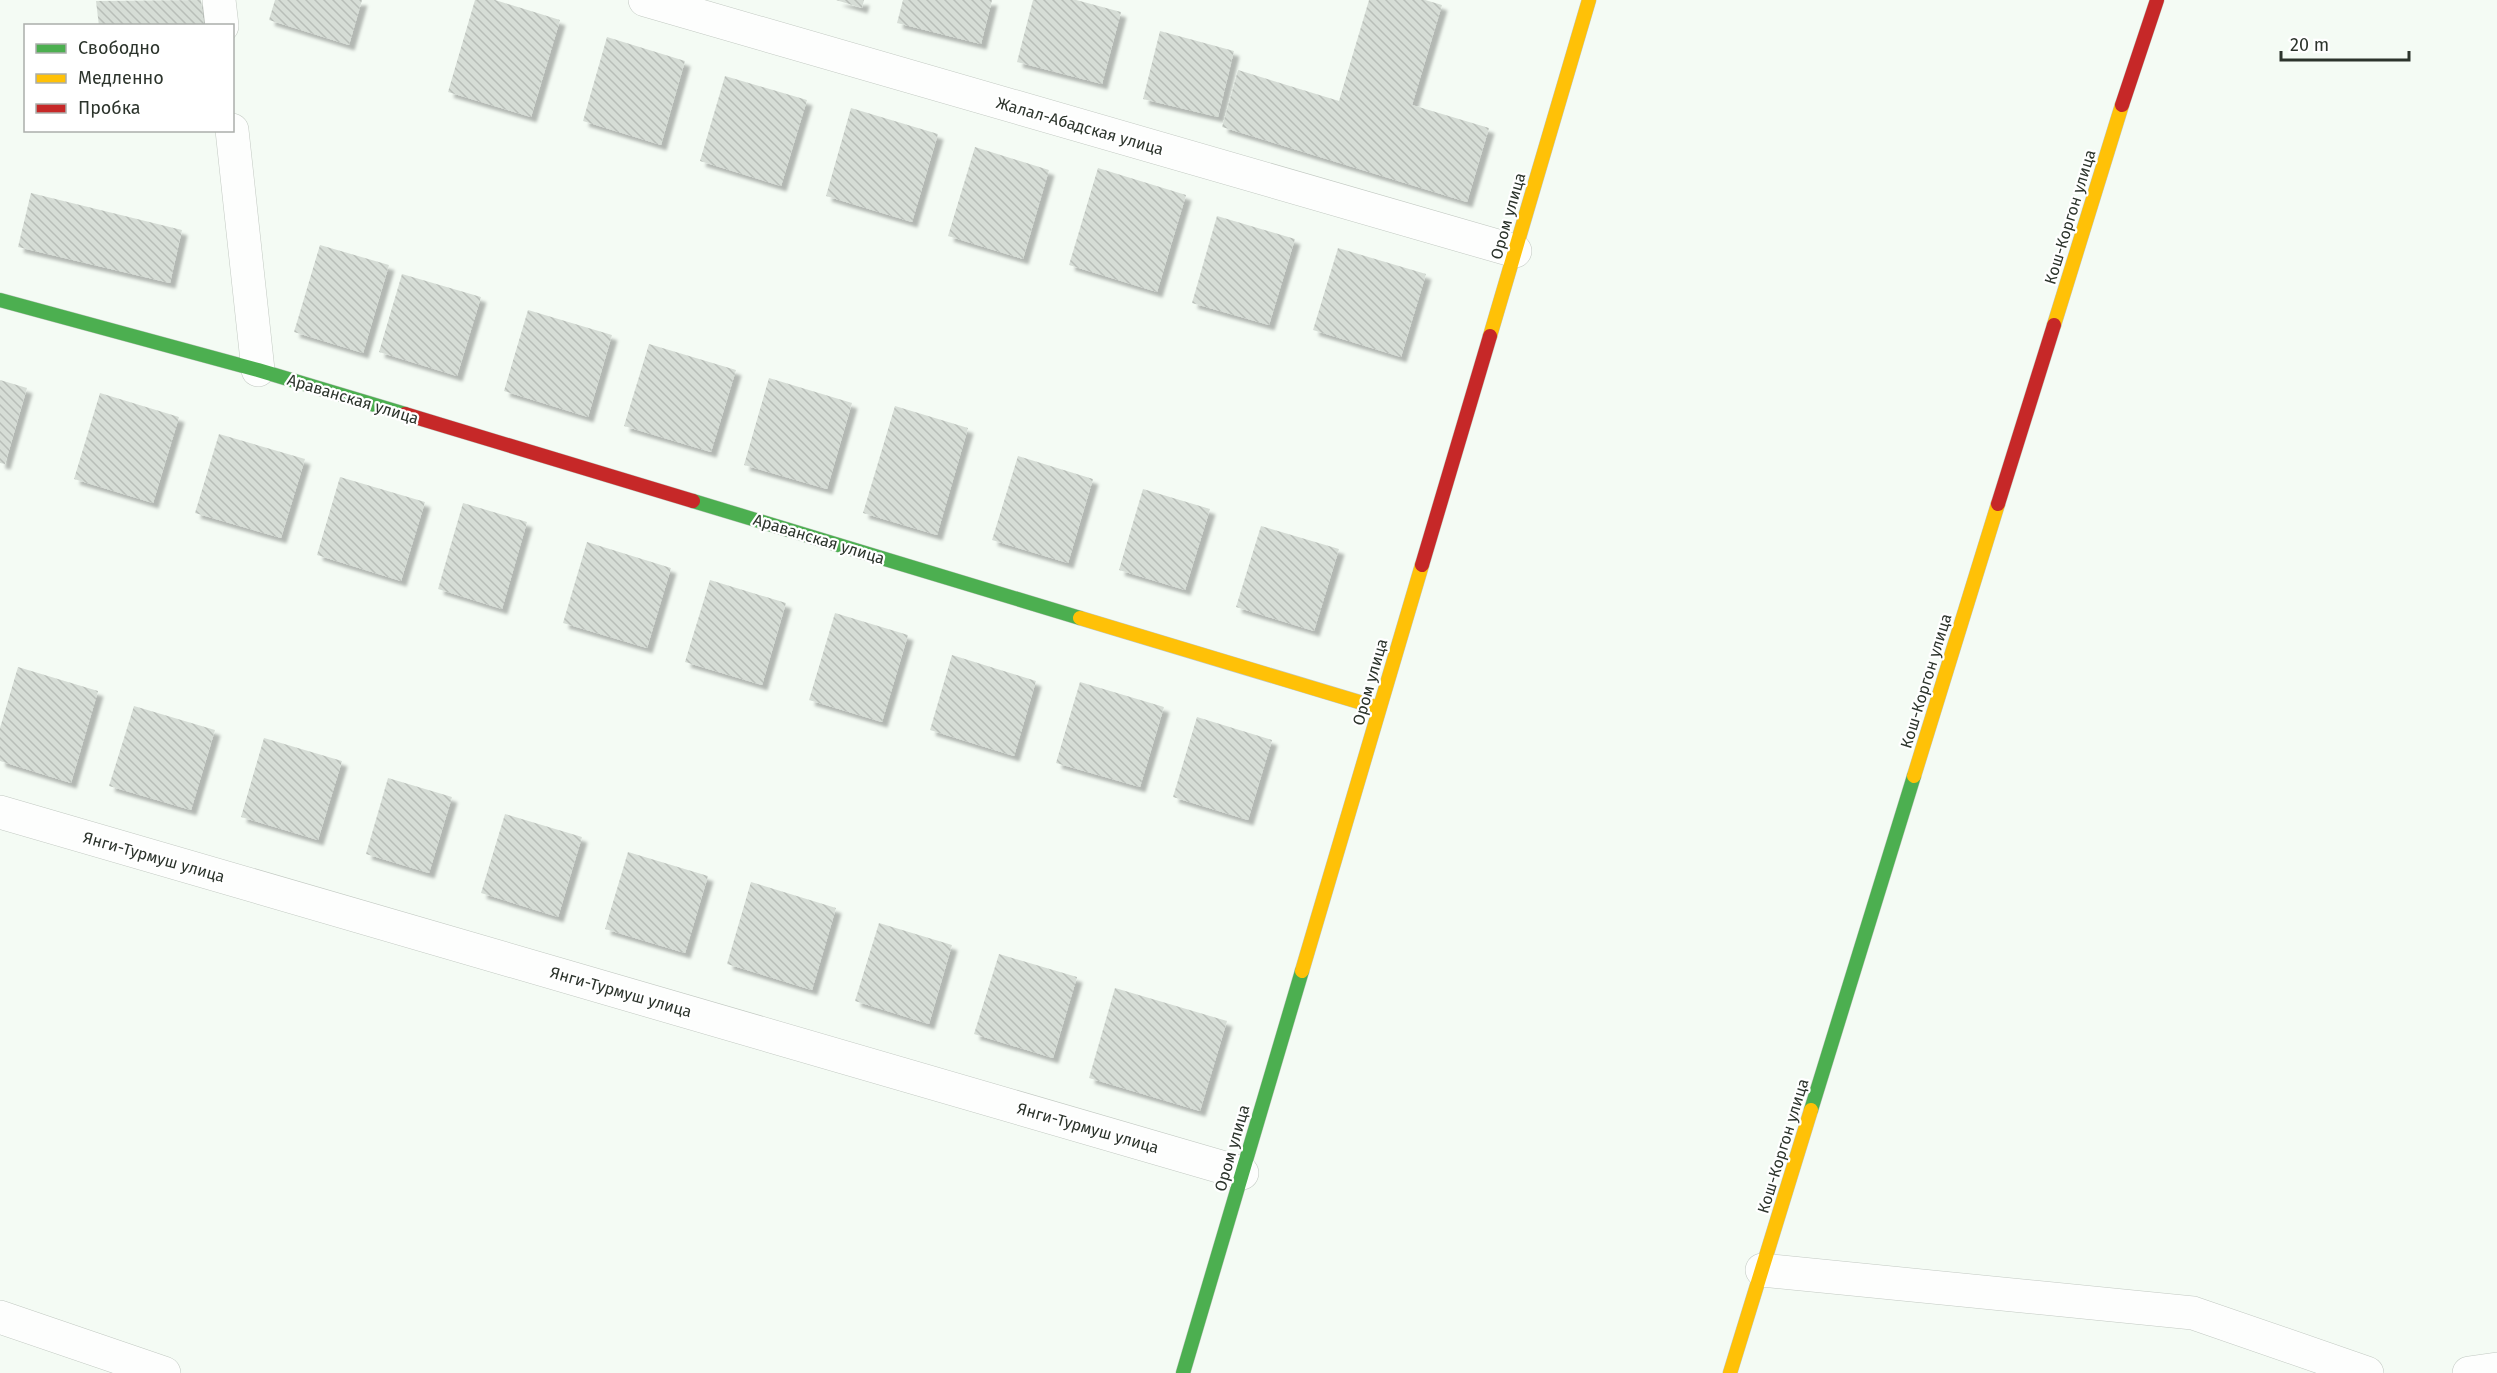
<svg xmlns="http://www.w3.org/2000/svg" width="2497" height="1373" font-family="'Fira Sans',sans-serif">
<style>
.building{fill:url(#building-back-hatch);filter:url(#shadow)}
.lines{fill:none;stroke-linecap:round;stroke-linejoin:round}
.street-casing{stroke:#c2c9c2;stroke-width:34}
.fast-casing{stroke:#c2c9c2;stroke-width:15}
.slow-casing{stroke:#c2c9c2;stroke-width:15}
.jam-casing{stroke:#c2c9c2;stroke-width:15}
.street{stroke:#fdfefd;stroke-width:33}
.fast{stroke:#4caf50;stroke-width:14}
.slow{stroke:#ffc107;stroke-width:14}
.jam{stroke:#c62828;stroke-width:14}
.labels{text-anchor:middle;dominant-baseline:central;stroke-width:4.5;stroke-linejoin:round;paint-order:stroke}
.street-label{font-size:16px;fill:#2c342c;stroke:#fff}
</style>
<defs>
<pattern id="building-back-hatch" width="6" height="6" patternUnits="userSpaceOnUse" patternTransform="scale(1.5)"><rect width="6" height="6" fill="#d6ddd6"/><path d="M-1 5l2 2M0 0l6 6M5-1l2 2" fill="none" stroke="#b8beb8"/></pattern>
<filter id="shadow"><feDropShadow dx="5.5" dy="5.5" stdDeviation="1.5" flood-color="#0004"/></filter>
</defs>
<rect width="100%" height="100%" fill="#f4fbf4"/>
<path class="building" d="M201 0 204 26H99L96 1Z
M275 0H362L349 45 269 20Z
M475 0H495L560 20 531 117 448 92Z
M836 0H864L862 8Z
M903 0H992L981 44 897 23Z
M1033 0H1076L1121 12 1102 84 1017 62Z
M1369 0H1425L1442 5 1412 105 1489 128 1467 202 1222 127 1238 70 1339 101Z
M1160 31 1234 51 1218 117 1143 99Z
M607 37 685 61 661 145 583 121Z
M725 76 807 100 781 186 700 161Z
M851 108 938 134 912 222 826 196Z
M975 147 1049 170 1023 259 948 236Z
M1098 168 1186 195 1157 292 1069 265Z
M31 193 182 230 170 283 18 247Z
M1217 216 1295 239 1269 325 1192 303Z
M320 245 389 265 363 353 294 332Z
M1338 248 1426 274 1401 357 1313 330Z
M402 274 481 297 457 376 379 352Z
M528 310 612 335 588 417 504 391Z
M649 344 736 370 711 452 624 426Z
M769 378 852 403 827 489 744 465Z
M0 380 27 388 5 464 0 463Z
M100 393 179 417 153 503 74 479Z
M895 406 968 428 937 535 863 513Z
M219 434 305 459 281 538 195 513Z
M1018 456 1093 479 1068 563 992 540Z
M340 477 425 502 401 581 317 555Z
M1143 489 1210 509 1185 590 1119 570Z
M463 503 527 522 502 609 438 589Z
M1261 526 1339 549 1314 631 1236 607Z
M587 542 671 568 647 648 563 623Z
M710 580 786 603 762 685 685 662Z
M835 613 908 635 882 722 809 700Z
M952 655 1036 681 1014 756 930 730Z
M18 667 98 691 71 783 0 761V728Z
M1080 682 1164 707 1140 787 1056 763Z
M134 706 215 730 191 810 109 786Z
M1197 717 1272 740 1248 820 1173 797Z
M264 738 342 761 318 840 241 817Z
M388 778 452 797 429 873 366 854Z
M505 814 582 837 558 917 481 893Z
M628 852 708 876 685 953 605 929Z
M751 882 836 908 812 990 727 964Z
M879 923 952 945 929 1024 855 1001Z
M999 954 1077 977 1053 1058 974 1034Z
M1115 988 1227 1021 1200 1111 1089 1078Z"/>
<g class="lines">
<g class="street-casing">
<path id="street" d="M219 0 222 26
M645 0 1515 251
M232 130 258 370
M0 812 1242 1173
M1762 1270 2193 1313 2367 1373
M0 1317 164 1373
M2469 1373 2497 1369"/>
</g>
<g class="fast-casing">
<path id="fast" d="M0 300 258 370 405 414
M693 501 1080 618
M1811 1110 1914 776
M1183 1373 1302 971"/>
</g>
<g class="slow-casing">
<path id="slow" d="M2054 325 2122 105
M1490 336 1589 0
M1080 618 1379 708
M1914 776 1998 504
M1302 971 1422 565
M1730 1373 1811 1110"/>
</g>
<g class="jam-casing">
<path id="jam" d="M2122 105 2157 0
M405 414 693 501
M1998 504 2054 325
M1422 565 1490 336"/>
</g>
<use href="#street" class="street"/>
<use href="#fast" class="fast"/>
<use href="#slow" class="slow"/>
<use href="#jam" class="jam"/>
</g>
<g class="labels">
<g class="street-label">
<text transform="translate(1080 126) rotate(16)">Жалал-Абадская улица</text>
<text transform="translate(1508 216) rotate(-74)">Ором улица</text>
<text transform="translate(2070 217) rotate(-73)">Кош-Коргон улица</text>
<text transform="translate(353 399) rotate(17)">Араванская улица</text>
<text transform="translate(819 539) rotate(17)">Араванская улица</text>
<text transform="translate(1926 681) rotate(-73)">Кош-Коргон улица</text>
<text transform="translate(1370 682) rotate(-74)">Ором улица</text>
<text transform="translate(154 857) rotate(16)">Янги-Турмуш улица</text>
<text transform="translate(621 992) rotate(16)">Янги-Турмуш улица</text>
<text transform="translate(1088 1128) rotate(16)">Янги-Турмуш улица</text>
<text transform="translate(1783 1146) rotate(-73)">Кош-Коргон улица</text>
<text transform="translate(1232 1148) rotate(-74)">Ором улица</text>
</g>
</g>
<rect x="24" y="24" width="210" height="108" fill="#ffffff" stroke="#abaeab" stroke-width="1.5"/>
<rect x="36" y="44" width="30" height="9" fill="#4caf50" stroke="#abaeab" stroke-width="1.5"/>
<text x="78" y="54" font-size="18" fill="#2c342c">Свободно</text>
<rect x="36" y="74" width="30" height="9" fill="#ffc107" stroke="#abaeab" stroke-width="1.5"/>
<text x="78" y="84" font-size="18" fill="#2c342c">Медленно</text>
<rect x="36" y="104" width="30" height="9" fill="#c62828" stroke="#abaeab" stroke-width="1.5"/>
<text x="78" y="114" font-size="18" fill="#2c342c">Пробка</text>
<path d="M2281 51v9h128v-9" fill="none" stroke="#2c342c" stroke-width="3"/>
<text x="2290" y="51" font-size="18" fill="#2c342c" stroke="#ffffff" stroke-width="4.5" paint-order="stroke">20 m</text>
</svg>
